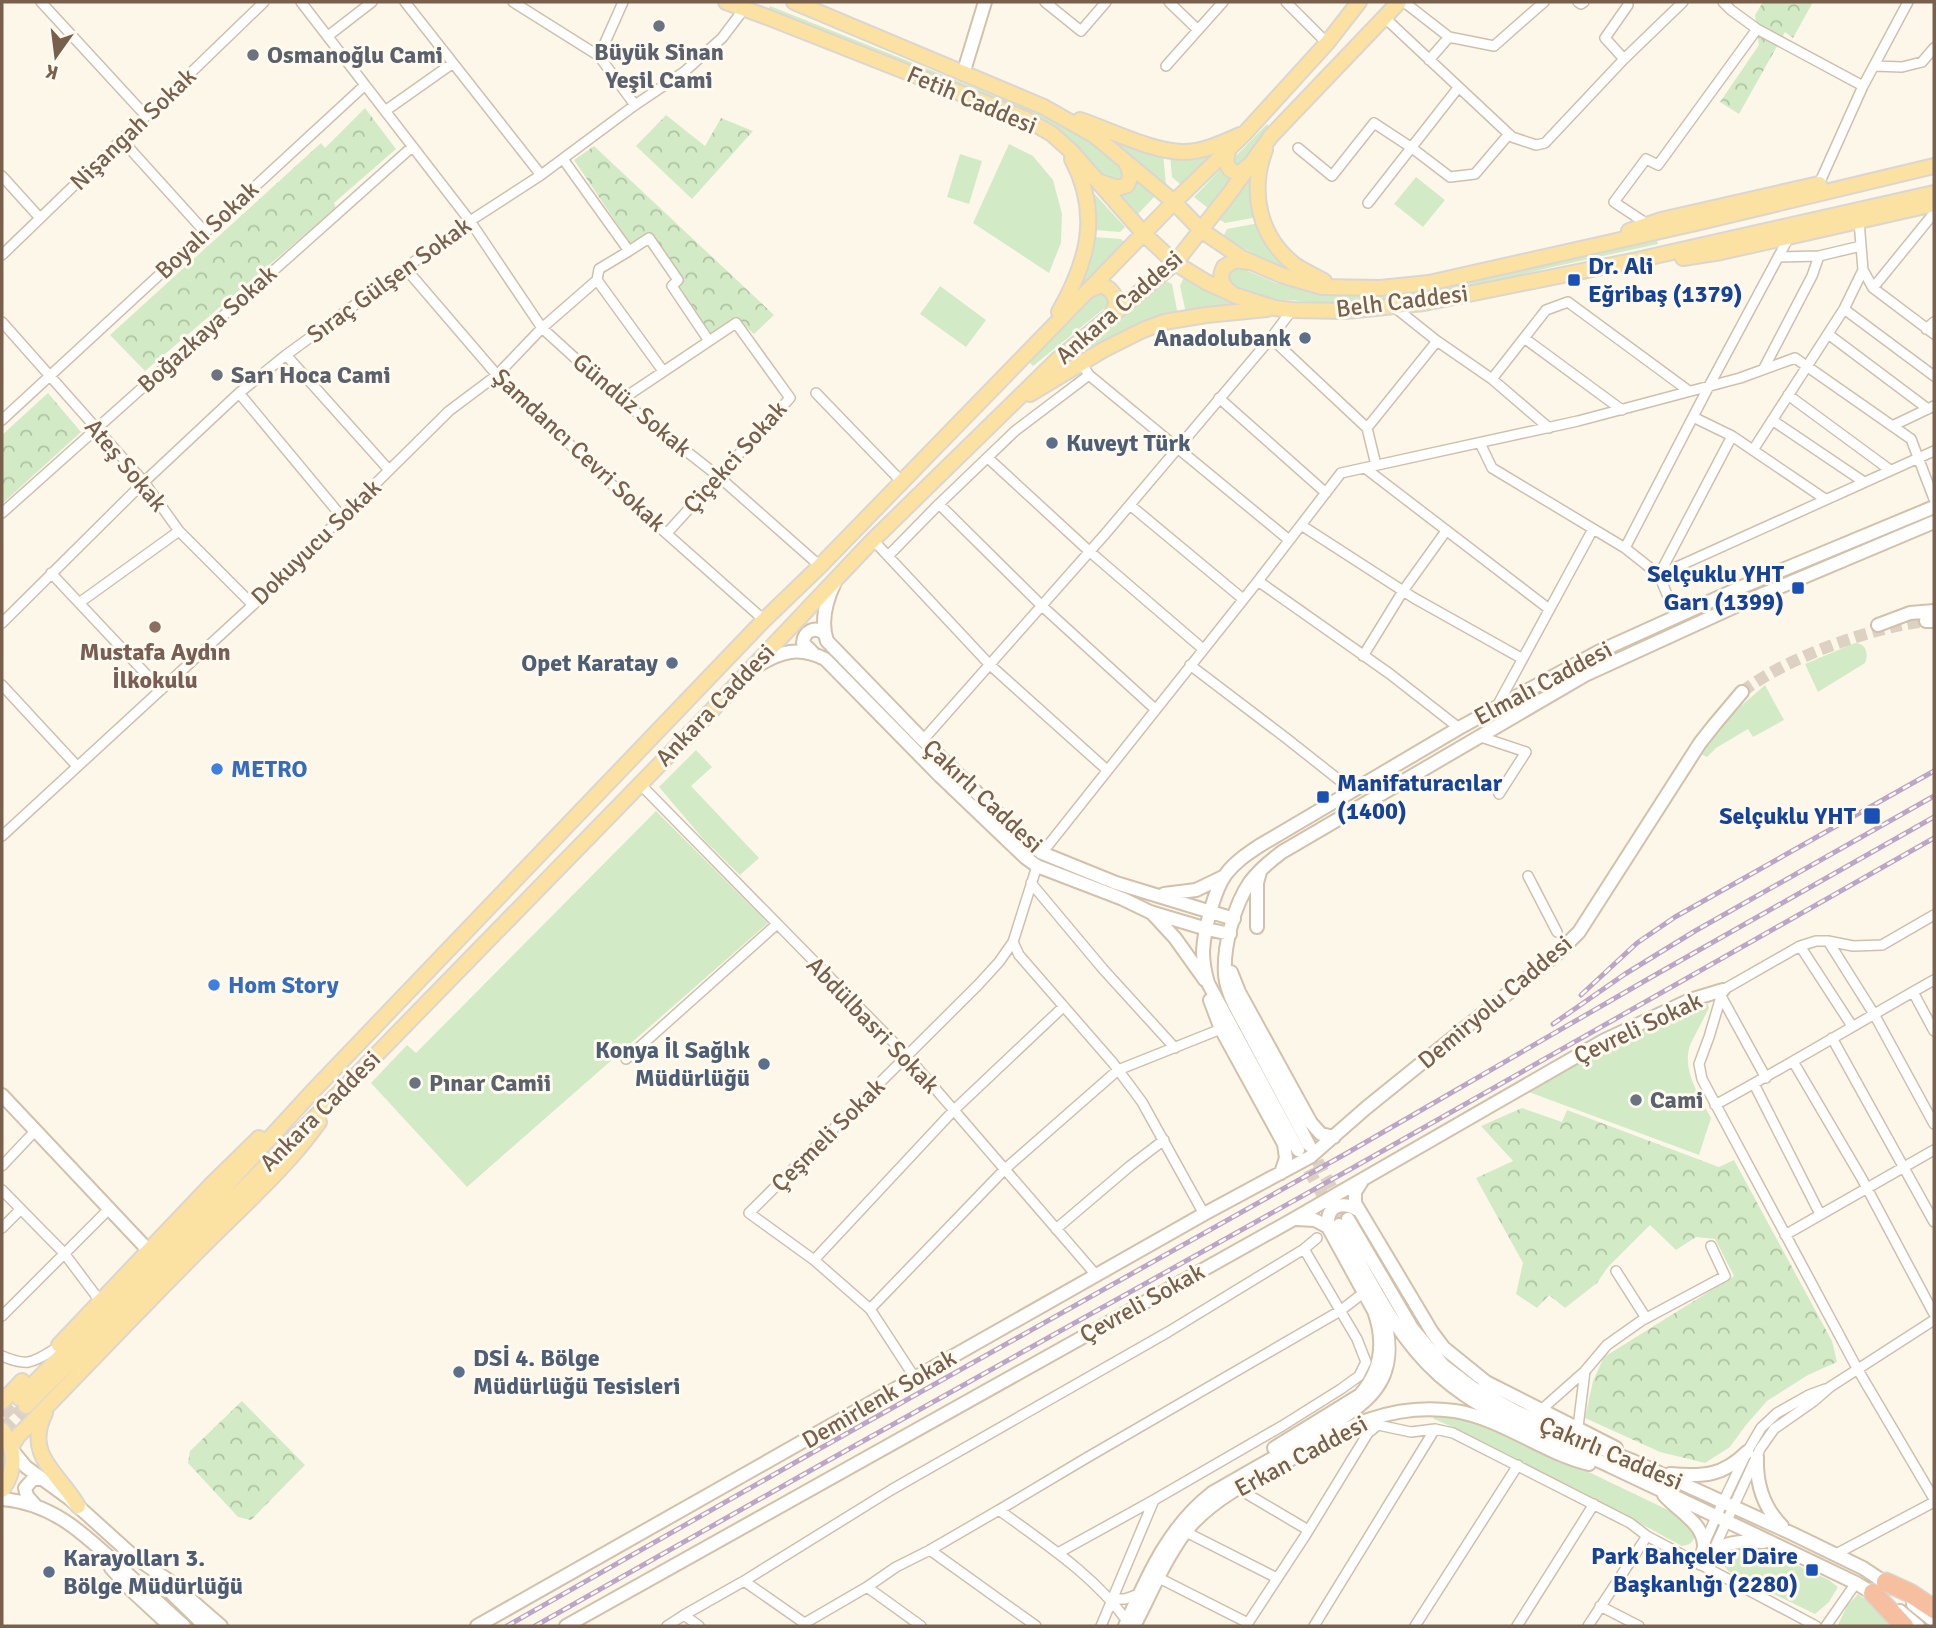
<svg xmlns="http://www.w3.org/2000/svg" width="1936" height="1628" font-family="Signika,sans-serif">
<style>
.green{fill:#d2ebc6}
.forest{fill:url(#forest-crowns)}
.lines{fill:none;stroke-linecap:round;stroke-linejoin:round}
.secondary-tunnel{stroke:#dcd1c2;stroke-width:12;stroke-dasharray:12 6;stroke-linecap:butt}
.primary-tunnel{stroke:#dcd1c2;stroke-width:14;stroke-dasharray:14 7;stroke-linecap:butt}
.street-casing{stroke:#cfc0ae;stroke-width:12}
.secondary-casing{stroke:#d2c1ab;stroke-width:16}
.primary-casing{stroke:#dcd6d0;stroke-width:18}
.highway-casing{stroke:#dcd6d0;stroke-width:21}
.street{stroke:#fff;stroke-width:9}
.secondary{stroke:#fff;stroke-width:12}
.primary{stroke:#fbe2a2;stroke-width:14}
.highway{stroke:#f6bfa0;stroke-width:18}
.rail-casing{stroke:#bba6c8;stroke-width:5}
.rail{stroke:#fffaef;stroke-width:2.5;stroke-dasharray:8;stroke-linecap:butt}
.worship-dot{fill:#6b7280;stroke:#fffaef;stroke-width:2.5}
.transit-dot{fill:#1a4fb4;stroke:#fffaef;stroke-width:2.5}
.service-dot{fill:#5c6f8a;stroke:#fffaef;stroke-width:2.5}
.education-dot{fill:#8d6e63;stroke:#fffaef;stroke-width:2.5}
.shop-dot{fill:#3f7fe0;stroke:#fffaef;stroke-width:2.5}
.labels{text-anchor:middle;dominant-baseline:central;stroke-width:6;stroke-linejoin:round;paint-order:stroke}
.worship-label{font-size:24px;font-weight:bold;fill:#5b616d;stroke:#fffaef;text-anchor:start}
.street-label{font-size:24px;fill:#78604c;stroke:#fffaef}
.transit-label{font-size:24px;font-weight:bold;fill:#164399;stroke:#fffaef;text-anchor:end}
.service-label{font-size:24px;font-weight:bold;fill:#4e5e75;stroke:#fffaef;text-anchor:end}
.education-label{font-size:24px;font-weight:bold;fill:#785e54;stroke:#fffaef}
.shop-label{font-size:24px;font-weight:bold;fill:#366cbe;stroke:#fffaef;text-anchor:start}
</style>
<defs>
<pattern id="forest-crowns" width="20" height="18" patternUnits="userSpaceOnUse" patternTransform="scale(1.75)"><rect width="20" height="18" fill="#d2ebc6"/><path d="M2 6a3 3 0 1 1 6 0M12 15a3 3 0 1 1 6 0" fill="none" stroke="#afc2a3"/></pattern>
</defs>
<rect width="100%" height="100%" fill="#fdf7e9"/>
<path class="green" d="M770 6 1029 109 1074 131 1125 168 1124 182H1109L1070 138 1028 115 768 10Z
M1267 124 1269 127 1239 168 1231 161Z
M1100 133 1163 153 1166 185Z
M1009 144 1033 156 1053 180 1062 214 1061 243 1049 273 973 223Z
M1216 150 1181 185 1172 177 1170 155Z
M960 154 982 161 969 204 947 197Z
M1221 169 1232 178 1209 209 1194 197Z
M1254 172 1258 217 1225 223 1220 220Z
M1416 177 1445 200 1423 227 1394 204Z
M1136 178 1156 195 1138 214 1119 192Z
M1091 190 1125 227 1120 232 1095 230V213Z
M1259 223 1292 269 1271 263 1223 237 1227 229Z
M1656 236 1658 244 1548 268 1450 292 1383 302H1317L1270 299 1230 286 1225 272 1236 266 1276 283 1317 291 1381 295 1447 286Z
M1094 237 1121 239 1124 242 1077 293 1087 269Z
M1184 277 1221 299 1239 306 1186 313 1180 286Z
M1166 281 1172 284 1178 315 1057 370Z
M940 286 986 320 966 347 920 314Z
M1098 292 1108 297 1109 302 1106 307 1033 366 1029 362 1092 294Z
M1855 643C1866 643 1869 654 1865 663L1818 692 1805 664Z
M1765 685 1784 720 1753 737 1748 729 1716 748 1707 757 1701 754 1726 719Z
M696 750 712 767 691 786 759 858 740 875 705 841 659 787Z
M656 811 768 923 467 1187 371 1083 407 1045 416 1053Z
M1704 1003 1708 1004 1709 1008C1703 1020 1697 1031 1691 1043 1680 1068 1700 1097 1711 1118L1699 1155 1523 1090 1636 1028Z
M1431 1414 1458 1418 1505 1432 1668 1510 1691 1526 1695 1536C1692 1543 1690 1545 1682 1546L1584 1493 1457 1429 1434 1419Z
M1734 1548 1769 1552 1829 1580 1838 1587 1829 1602 1815 1614 1729 1572 1725 1567 1723 1558 1726 1553Z
M1858 1594 1889 1618 1896 1626 1838 1625 1847 1606Z"/>
<path class="forest" d="M1763 2H1813L1793 38 1785 32 1739 114 1720 102 1759 45 1755 15Z
M365 108 396 149 334 203 336 208 145 371 110 335 321 143 325 148Z
M666 115 705 146 721 118 753 131 692 199 636 146Z
M594 146 774 315 754 334 740 321 712 338 677 288 680 273 649 233 632 246 574 160Z
M48 393 81 432 2 504V435Z
M1522 1108 1562 1122 1567 1110 1719 1167 1734 1160 1832 1341 1837 1362 1808 1375 1767 1401 1746 1425 1730 1447 1705 1463 1660 1452 1585 1418 1593 1381 1604 1357 1734 1276 1715 1239 1696 1237 1676 1250 1650 1225 1608 1267 1597 1283 1565 1308 1549 1295 1537 1308 1516 1294 1523 1263 1476 1178 1513 1161 1481 1126Z
M242 1401 305 1465 251 1520 238 1517 188 1463 190 1451Z"/>
<g class="lines">
<path class="secondary-tunnel" d="M1742 692C1785 658 1872 627 1926 621
M1309 1145 1348 1219
M1300 1154 1339 1225"/>
<path class="primary-tunnel" d="M2 1415 19 1398
M2 1431 26 1406"/>
<g class="street-casing">
<path id="street" d="M41 2 146 116
M301 2 470 221 542 328 621 400 718 476 820 566
M405 2 541 175
M513 2 599 56 635 105
M1045 2 1081 31 1106 2
M1169 2 1198 30 1223 2
M1286 2 1327 43
M1404 2 1449 37 1494 46 1544 2
M1578 2 1581 4 1584 2
M1723 2 1731 10 1757 29 1863 86
M1385 18 1512 137 1536 145 1545 143 1624 59 1605 38 1628 5
M328 36 372 2
M599 56 623 2
M1624 59 1683 2
M1429 60 1449 37
M1166 66 1198 30
M1874 66 1902 67 1922 62 1934 48
M385 111 453 63
M121 139 205 232
M1298 148 1332 176 1374 123 1412 148 1450 177 1475 174 1509 134
M563 159 629 251 649 238 678 280 672 286 709 341
M2 176 40 218
M1819 184 1863 86 1908 2
M1368 203 1458 88
M1859 221 1863 270 1873 288 1934 334
M1647 224 1614 202 1646 159 1658 165 1757 29
M2 255 264 2
M1819 256 1861 246
M406 269 497 375 623 495 764 620
M597 280 663 371
M1873 288 1934 213
M1393 306 1437 341 1492 379 1549 428
M1844 309 1934 376
M2 322 144 482 179 531 253 605
M1926 329 1934 322
M1828 334 1928 409
M1271 338 1367 428 1376 465
M1524 338 1622 410
M286 355 389 470
M1082 364 1089 375 1289 540
M1764 368 1812 276 1819 256 1778 257
M1492 379 1546 310 1568 302 1689 391
M239 393 342 517
M816 393 902 482
M1788 395 1890 470
M1219 398 1326 493
M621 400 736 323 790 398 667 533
M1693 417 1732 436 1659 575 1934 451
M2 420 365 85
M1772 420 1864 482
M1892 426 1934 406
M1367 428 1437 341
M1732 436 1825 499
M1480 443 1492 468 1625 548 1659 575 1676 616
M1753 450 1844 309 1863 270
M988 458 1089 551 1203 649
M1365 468 1549 609
M939 504 1042 606 1155 709
M1130 505 1243 599
M2 513 412 147
M1301 525 1414 598 1521 658
M873 540 990 665 1107 770
M1625 548 1709 386 1789 237
M888 556 939 504 1015 431 1089 375
M51 573 161 690
M1258 581 1341 473 1578 421 1740 378 1795 358 1911 439 1934 499
M79 603 179 531
M2 623 144 482 239 393 286 355 470 221 541 175 635 105 684 72 722 38 744 9
M1363 656 1403 591 1446 531
M1190 665 1286 738 1353 791
M2 685 77 766
M1496 708 1593 529
M1478 736 1526 752 1499 794
M923 740 1106 533 1271 338 1292 310
M639 783 907 1056 1097 1276
M2 836 253 605 449 411 497 375 542 328 597 280 599 269 629 251
M1042 853 1258 581 1390 674 1459 728
M1528 876 1557 932
M1031 883 1103 969 1175 1048
M1934 915 1882 945 1853 946 1828 941H1816L1800 946 1723 990 1709 1037 1699 1064 1702 1079 1858 1370 1934 1499
M1828 941 1874 1014 1934 1124
M1013 942 1019 955 1113 1063 1142 1102 1204 1214
M1800 946 1852 1026
M1913 992 1934 1031
M1721 996 1766 1078
M1832 1038 1934 1222
M626 1059 777 924
M1794 1063 1861 1177 1934 1314
M1754 1084 1820 1214
M1715 1105C1789 1065 1861 1021 1934 980
M2 1166 36 1130
M2 1190 64 1253 100 1301
M2 1228 21 1209
M1056 1229 1130 1166 1164 1140
M1785 1235 1934 1150
M814 1260 954 1110 1063 1007
M1616 1271 1646 1318
M870 1309 1005 1169 1118 1070 1221 1029
M2 1316 110 1208
M2 1356C26 1366 31 1364 53 1350
M915 1378 870 1309 814 1260 749 1213 978 985 999 962 1013 942 1037 866
M1541 1410 1585 1371 1607 1345 1641 1321 1725 1276 1711 1246
M1578 1427 1585 1371
M1237 1488 1308 1530
M999 1510 1088 1457 1340 1311 1358 1297
M1186 1532 1277 1578
M930 1550 1036 1626
M1058 1553 1154 1500
M1836 1554 1934 1502
M1700 1565 1706 1561 1713 1551 1760 1449 1774 1429 1814 1401 1830 1387 1934 1320
M1700 1565 1701 1551 1716 1517 1747 1452 1761 1428 1777 1413 1809 1395 1825 1389
M1159 1578 1248 1623
M744 1581 807 1625
M867 1587 921 1626
M1112 1599H1125L1139 1594
M1600 1606 1639 1626
M684 1615 699 1626
M805 1623 867 1587 896 1567 930 1550 999 1510C1044 1543 1094 1575 1127 1621
M667 1626 684 1615 744 1581 891 1490 1168 1332 1304 1249 1317 1238
M1101 1626 1154 1500 1282 1426 1341 1389 1359 1376 1366 1362 1357 1339 1304 1249
M1246 1626 1305 1536 1368 1433 1378 1425 1411 1432 1435 1429 1453 1433 1630 1523 1647 1536 1816 1626
M1314 1626 1435 1429
M1415 1626 1518 1465
M1517 1626 1594 1504
M1588 1626 1647 1536
M1826 1626 1856 1583"/>
</g>
<g class="secondary-casing">
<path id="secondary" d="M963 74 985 2
M835 582C826 601 820 621 827 641L923 740 1029 844 1042 853 1116 883 1234 919
M1926 621H1934
M1878 625 1910 613 1934 611
M813 653 803 643C804 631 815 625 825 634
M757 666C781 651 799 646 825 659L940 776 1026 858 1037 866 1123 899 1150 912 1207 929 1230 934
M1164 894 1196 890 1223 877
M1151 912 1175 938 1205 980
M1257 927V883L1260 872
M1231 972 1239 992 1311 1123 1321 1134 1334 1137
M1210 1000 1221 1029 1284 1144 1286 1158 1281 1173
M2 1095 149 1251
M1309 1145 1235 1006C1230 996 1226 986 1225 975 1223 947 1234 905 1250 882 1259 870 1270 861 1282 852L1585 675 1749 600 1934 522
M1298 1150 1208 983C1205 973 1203 962 1203 951 1204 931 1214 890 1226 874 1235 862 1247 854 1259 846L1459 728 1598 652 1744 586 1934 507
M1362 1181 1355 1192V1203L1432 1332 1444 1348 1486 1382 1616 1448
M1348 1219 1412 1328 1444 1366 1473 1388 1517 1412 1605 1450 1633 1461 1793 1534 1863 1568 1890 1586
M1339 1225C1368 1276 1394 1335 1439 1375 1488 1419 1553 1439 1612 1467 1693 1505 1775 1544 1856 1583L1879 1597
M1328 1227C1326 1206 1341 1200 1358 1210
M1274 1448 1360 1395C1382 1370 1385 1341 1374 1311L1328 1227 1315 1220 1296 1219
M12 1450 26 1467 70 1499 132 1555 168 1580 221 1626
M1757 1457C1756 1483 1763 1507 1782 1526
M1670 1474C1703 1477 1723 1476 1747 1452
M1664 1495C1678 1511 1703 1523 1704 1545
M2 1499C53 1503 84 1534 121 1568 142 1587 163 1607 184 1626
M35 1505 27 1496 25 1488 33 1479H42
M1713 1551C1728 1541 1746 1541 1763 1542
M111 1568 130 1589 170 1626
M160 1582 205 1626
M1913 1604 1934 1621
M1900 1611 1918 1626
M477 1626 1204 1214 1310 1157 1366 1108 1559 952 1579 932 1700 743 1715 724 1742 692
M566 1626 1292 1220 1603 1041 1690 1000 1723 990
M1125 1626C1147 1577 1168 1527 1212 1493 1242 1476 1271 1459 1301 1442 1360 1408 1408 1388 1381 1308
M1134 1626C1151 1594 1168 1551 1192 1524 1223 1491 1265 1474 1304 1452 1326 1441 1347 1426 1371 1419 1397 1410 1427 1407 1455 1411 1503 1419 1543 1453 1589 1464"/>
</g>
<g class="primary-casing">
<path id="primary" d="M726 2 767 17 1026 119 1052 134 1072 152 1144 234 1175 263 1206 282 1234 295 1275 308 1292 310 1346 311 1424 303 1637 260 1934 193
M794 2 1044 107 1095 136 1174 202 1201 230 1242 258 1281 275 1322 287 1380 288 1429 283 1696 223 1934 166
M1080 120C1110 130 1153 152 1183 152 1203 152 1222 143 1240 135
M1265 150C1249 192 1259 237 1295 265 1304 271 1315 276 1324 281
M1228 152C1225 163 1227 172 1240 173L1248 166
M1100 182 1118 188 1127 185C1132 176 1130 170 1125 161
M1629 231 1661 220 1819 184
M1683 258 1721 252 1934 204
M1088 291C1088 291 1098 286 1098 286 1108 284 1117 296 1116 304 1115 309 1113 311 1111 315
M1230 292C1221 285 1219 277 1224 267L1236 260 1249 262
M1059 312C1088 261 1101 214 1072 159
M1030 394 1103 350 1143 330 1164 322 1206 315 1267 309
M59 1345 211 1185 259 1138
M19 1398 106 1311 224 1188 313 1091 764 620 820 566 1174 202 1245 133 1327 43 1359 2
M2 1402 22 1381
M26 1406 340 1092 697 726 873 540 1057 360 1175 263 1229 194 1271 136 1399 2
M45 1413C24 1455 58 1472 78 1506
M2 1430C16 1449 16 1471 2 1490
M11 1447 18 1436C78 1375 137 1312 198 1251 239 1209 285 1170 319 1122"/>
</g>
<g class="highway-casing">
<path id="highway" d="M1886 1582 1910 1593 1934 1609
M1873 1593 1904 1626"/>
</g>
<use href="#street" class="street"/>
<use href="#secondary" class="secondary"/>
<use href="#primary" class="primary"/>
<use href="#highway" class="highway"/>
<g class="rail-casing">
<path id="rail" d="M1581 995 1637 943 1675 917 1934 771
M1553 1024 1625 974 1695 931 1934 796
M507 1626 803 1458 1347 1153 1655 975 1934 817
M535 1626 813 1469 1356 1166 1934 838"/>
</g>
<use href="#rail" class="rail"/>
</g>
<g class="worship-dot">
<circle cx="659" cy="26" r="7"/>
<circle cx="253" cy="55" r="7"/>
<circle cx="217" cy="375" r="7"/>
<circle cx="415" cy="1083" r="7"/>
<circle cx="1636" cy="1100" r="7"/>
</g>
<g class="transit-dot">
<rect x="1567" y="273" width="14" height="14" rx="3.5"/>
<rect x="1791" y="581" width="14" height="14" rx="3.5"/>
<rect x="1316" y="790" width="14" height="14" rx="3.5"/>
<rect x="1863" y="807" width="18" height="18" rx="3.5"/>
<rect x="1805" y="1563" width="14" height="14" rx="3.5"/>
</g>
<g class="service-dot">
<circle cx="1305" cy="338" r="7"/>
<circle cx="1052" cy="443" r="7"/>
<circle cx="672" cy="663" r="7"/>
<circle cx="764" cy="1064" r="7"/>
<circle cx="459" cy="1372" r="7"/>
<circle cx="49" cy="1572" r="7"/>
</g>
<circle class="education-dot" cx="155" cy="627" r="7"/>
<g class="shop-dot">
<circle cx="217" cy="769" r="7"/>
<circle cx="214" cy="985" r="7"/>
</g>
<g class="labels">
<g class="worship-label">
<text x="659" y="52" text-anchor="middle">Büyük Sinan<tspan x="659" dy="28">Yeşil Cami</tspan></text>
<text x="267" y="55">Osmanoğlu Cami</text>
<text x="231" y="375">Sarı Hoca Cami</text>
<text x="429" y="1083">Pınar Camii</text>
<text x="1650" y="1100">Cami</text>
</g>
<g class="street-label">
<text transform="translate(972 100) rotate(23)">Fetih Caddesi</text>
<text transform="translate(133 129) rotate(-44)">Nişangah Sokak</text>
<text transform="translate(207 230) rotate(-43)">Boyalı Sokak</text>
<text transform="translate(389 280) rotate(-36)">Sıraç Gülşen Sokak</text>
<text transform="translate(1402 301) rotate(-7)">Belh Caddesi</text>
<text transform="translate(1119 307) rotate(-41)">Ankara Caddesi</text>
<text transform="translate(207 329) rotate(-42)">Boğazkaya Sokak</text>
<text transform="translate(632 405) rotate(40)">Gündüz Sokak</text>
<text transform="translate(579 450) rotate(43)">Şamdancı Cevri Sokak</text>
<text transform="translate(735 457) rotate(-48)">Çiçekci Sokak</text>
<text transform="translate(126 465) rotate(50)">Ateş Sokak</text>
<text transform="translate(316 542) rotate(-44)">Dokuyucu Sokak</text>
<text transform="translate(1543 683) rotate(-28)">Elmalı Caddesi</text>
<text transform="translate(715 705) rotate(-46)">Ankara Caddesi</text>
<text transform="translate(983 796) rotate(43)">Çakırlı Caddesi</text>
<text transform="translate(1495 1002) rotate(-40)">Demiryolu Caddesi</text>
<text transform="translate(873 1025) rotate(46)">Abdülbasri Sokak</text>
<text transform="translate(1638 1028) rotate(-25)">Çevreli Sokak</text>
<text transform="translate(320 1111) rotate(-45)">Ankara Caddesi</text>
<text transform="translate(828 1135) rotate(-45)">Çeşmeli Sokak</text>
<text transform="translate(1142 1303) rotate(-29)">Çevreli Sokak</text>
<text transform="translate(879 1399) rotate(-30)">Demirlenk Sokak</text>
<text transform="translate(1611 1453) rotate(23)">Çakırlı Caddesi</text>
<text transform="translate(1301 1456) rotate(-28)">Erkan Caddesi</text>
</g>
<g class="transit-label">
<text x="1588" y="266" text-anchor="start">Dr. Ali<tspan x="1588" dy="28">Eğribaş (1379)</tspan></text>
<text x="1784" y="574">Selçuklu YHT<tspan x="1784" dy="28">Garı (1399)</tspan></text>
<text x="1337" y="783" text-anchor="start">Manifaturacılar<tspan x="1337" dy="28">(1400)</tspan></text>
<text x="1856" y="816">Selçuklu YHT</text>
<text x="1798" y="1556">Park Bahçeler Dai̇re<tspan x="1798" dy="28">Başkanlığı (2280)</tspan></text>
</g>
<g class="service-label">
<text x="1291" y="338">Anadolubank</text>
<text x="1066" y="443" text-anchor="start">Kuveyt Türk</text>
<text x="658" y="663">Opet Karatay</text>
<text x="750" y="1050">Konya İl Sağlık<tspan x="750" dy="28">Müdürlüğü</tspan></text>
<text x="473" y="1358" text-anchor="start">DSİ 4. Bölge<tspan x="473" dy="28">Müdürlüğü Tesisleri</tspan></text>
<text x="63" y="1558" text-anchor="start">Karayolları 3.<tspan x="63" dy="28">Bölge Müdürlüğü</tspan></text>
</g>
<g class="education-label">
<text x="155" y="652">Mustafa Aydın<tspan x="155" dy="28">İlkokulu</tspan></text>
</g>
<g class="shop-label">
<text x="231" y="769">METRO</text>
<text x="228" y="985">Hom Story</text>
</g>
</g>
<rect width="1936" height="1628" fill="none" stroke="#78604c" stroke-width="7"/>
<g transform="translate(56 56) rotate(194)" stroke="#fffaef" stroke-width="5" paint-order="stroke">
<path d="M0-5L12 26L0 18L-12 26Z" fill="#78604c"/>
<text y="-10" font-size="19" font-weight="bold" text-anchor="middle" fill="#78604c">K</text>
</g>
</svg>
